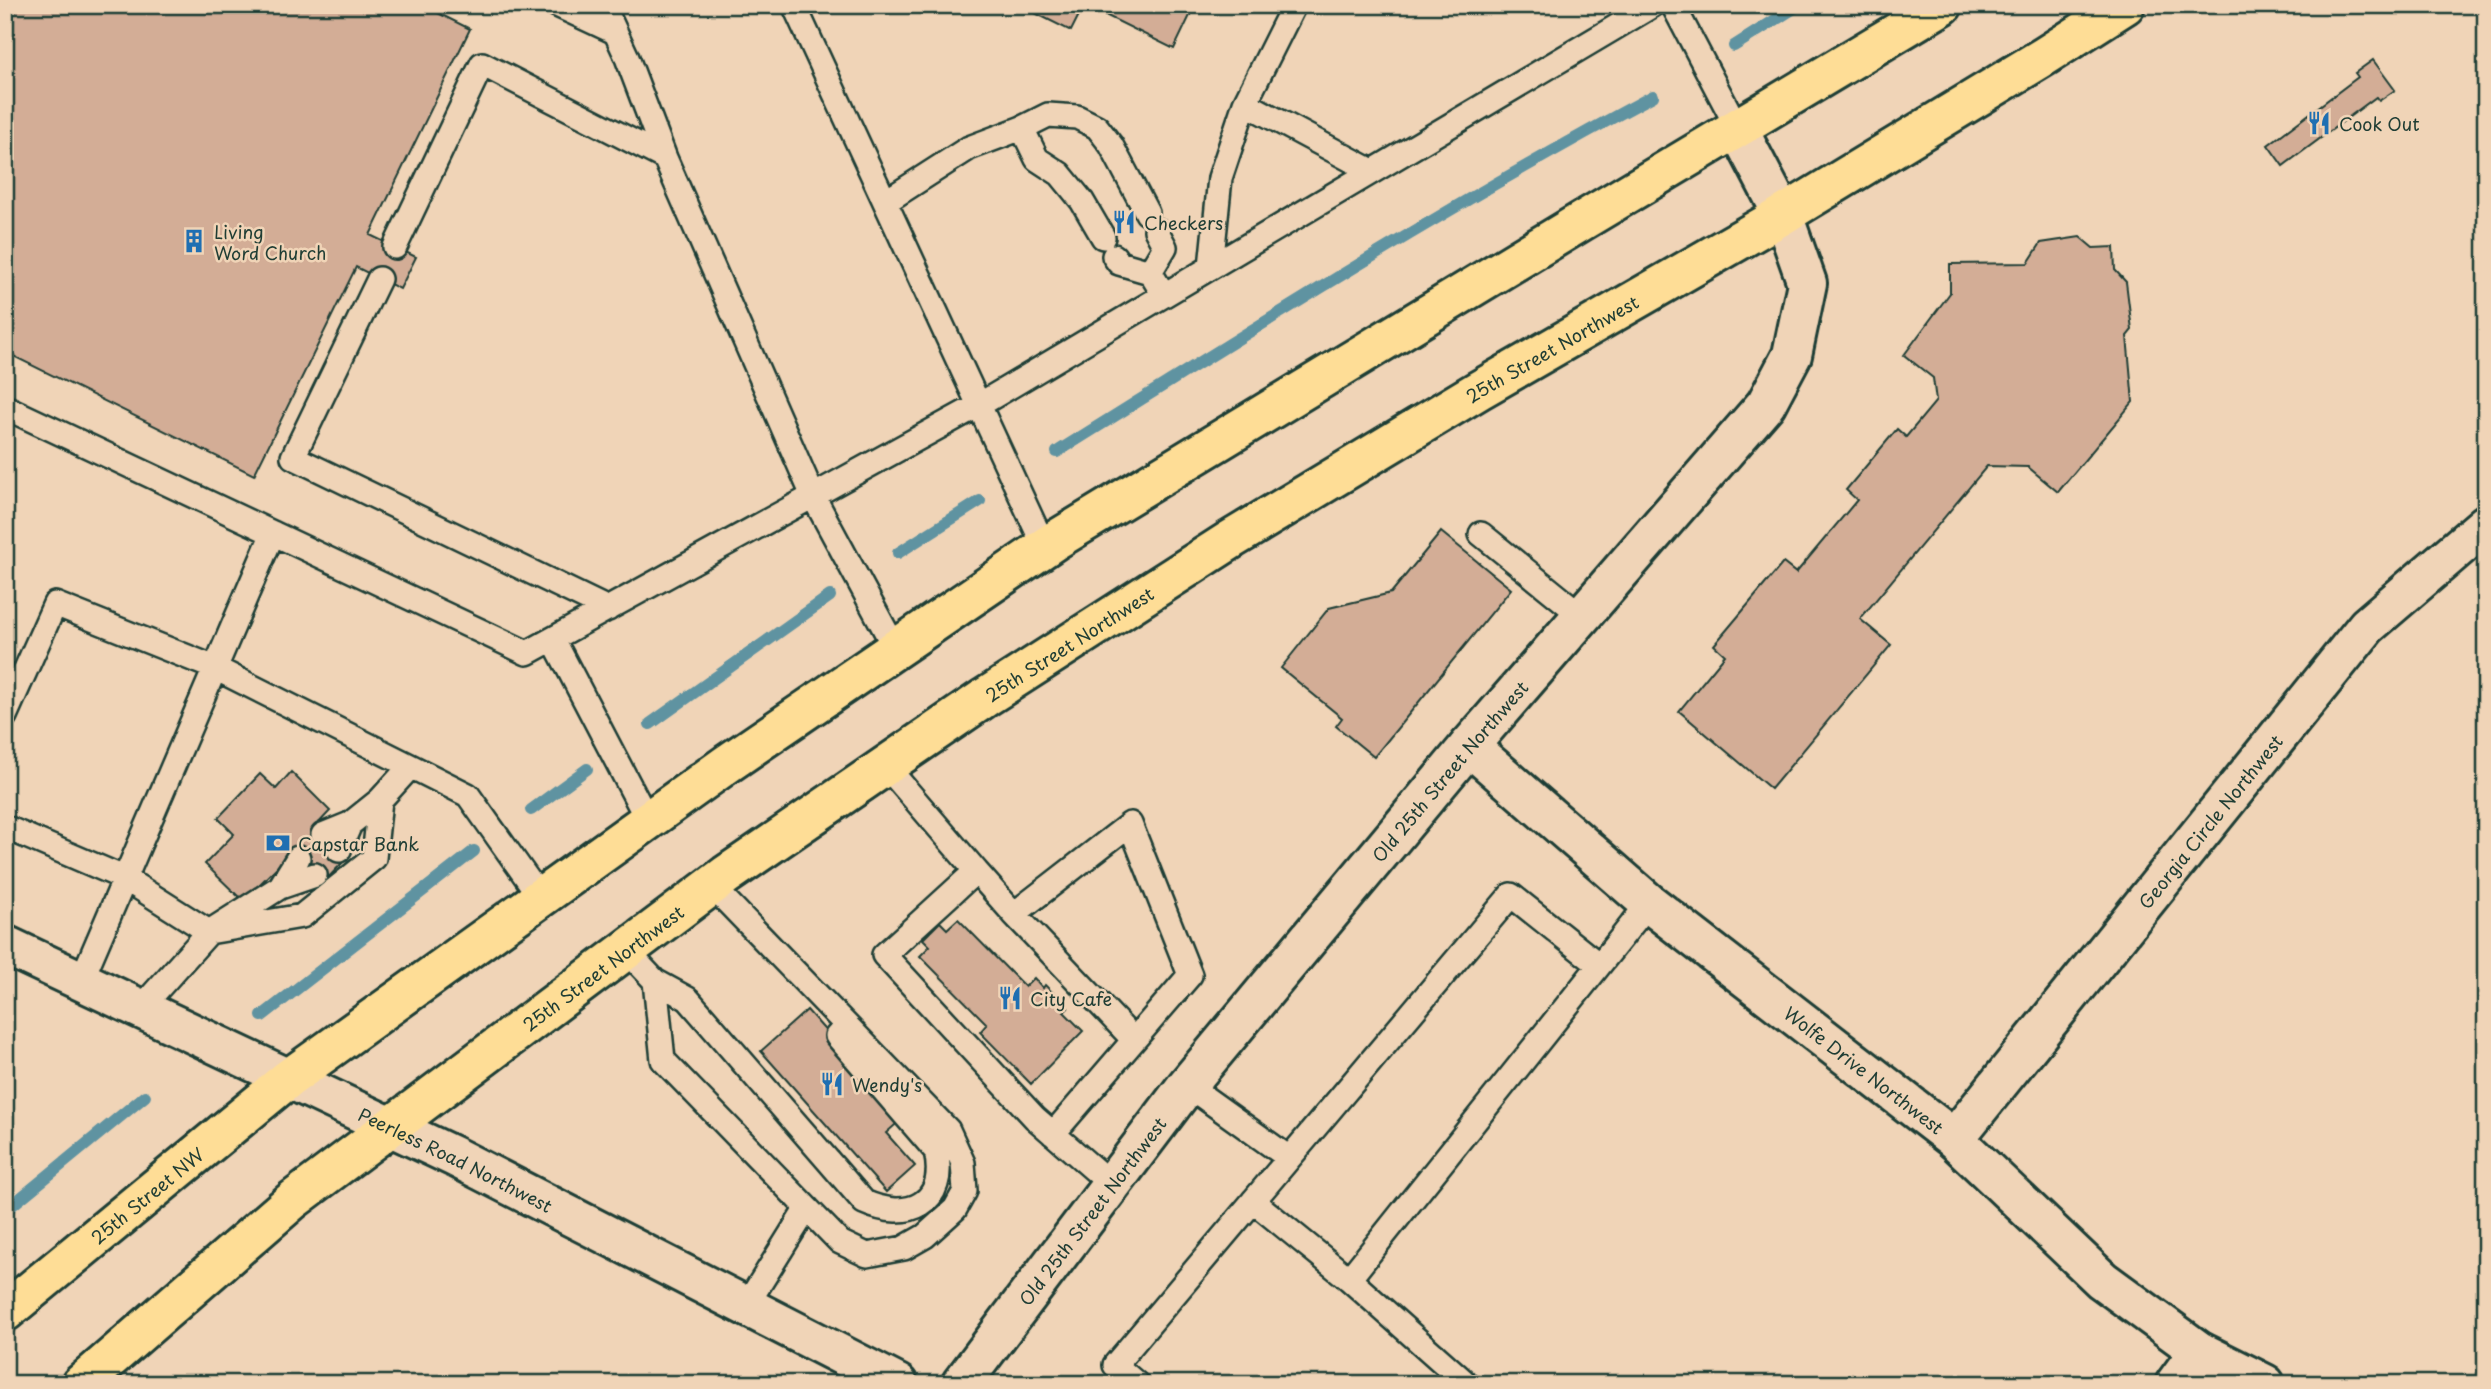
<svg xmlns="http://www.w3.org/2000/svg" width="2491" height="1389" font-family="'Playpen Sans',sans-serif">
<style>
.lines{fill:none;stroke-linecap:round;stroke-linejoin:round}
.stream{stroke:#5e93a1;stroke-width:12}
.building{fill:#d3ad96;stroke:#1f3d34;stroke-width:2}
.service-casing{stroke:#1f3d34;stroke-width:28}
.minor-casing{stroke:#1f3d34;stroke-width:44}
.tertiary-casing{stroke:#1f3d34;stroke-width:44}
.trunk-casing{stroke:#1f3d34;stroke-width:44}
.service{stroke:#f0d4b7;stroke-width:23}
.minor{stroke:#f0d4b7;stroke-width:38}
.tertiary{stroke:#f0d4b7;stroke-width:38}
.trunk{stroke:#fedd96;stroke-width:38}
.labels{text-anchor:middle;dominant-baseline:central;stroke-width:5;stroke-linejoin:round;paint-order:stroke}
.poi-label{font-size:18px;fill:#1f3d34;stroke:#f0d4b7;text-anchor:start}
.street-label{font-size:18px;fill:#1f3d34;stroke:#f0d4b7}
</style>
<rect width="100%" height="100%" fill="#f0d4b7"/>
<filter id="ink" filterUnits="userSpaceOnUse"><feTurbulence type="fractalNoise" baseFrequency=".0143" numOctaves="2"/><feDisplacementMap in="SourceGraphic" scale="14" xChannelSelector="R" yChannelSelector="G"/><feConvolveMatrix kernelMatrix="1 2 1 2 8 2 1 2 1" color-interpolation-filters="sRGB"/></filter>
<g filter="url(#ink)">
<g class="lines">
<path class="stream" d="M1734 46 1799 5
M1057 452C1253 329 1449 205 1653 96
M898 553 980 501
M650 724 830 596
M531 810 587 769
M262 1016 474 851
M5 1211 145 1096"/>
</g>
<path class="building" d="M18 5H422L470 29 370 235 416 257 400 289 356 267 254 475 5 352V31Z
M1019 5H1084L1071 31Z
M1085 5H1195L1174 49Z
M2373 60 2395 90 2379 101 2376 97 2283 166 2268 145 2358 77 2355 73Z
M2080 237 2093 248 2114 247 2115 270 2126 282 2132 330 2127 336 2133 402 2058 492 2028 467 1987 466 1860 619 1891 645 1771 789 1679 711 1725 655 1714 645 1783 563 1796 573 1857 500 1846 490 1897 429 1906 437 1936 401 1933 378 1904 355 1950 293V264L2028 263 2041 243Z
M1441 532 1511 589 1374 757 1336 726 1342 718 1281 668 1329 608 1391 593Z
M291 772 330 811 315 827 347 858 323 883 292 852 243 901 205 864 234 834 218 818 260 774 276 789Z
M958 919 1025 987 1034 978 1043 988 1045 985 1068 1008 1064 1012 1083 1031 1031 1084 980 1032 987 1024 920 956 930 946 923 939 940 922 947 929Z
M807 1010 903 1118 886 1133 915 1166 886 1192 761 1051Z"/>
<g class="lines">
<g class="service-casing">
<path id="service" d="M557 5 615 32
M603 5 626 55 665 158
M794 5 1045 548
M1294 5 1245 103 1372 171
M1673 5 1737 127
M1022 128 1048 115 1077 117 1097 127 1111 145 1147 213
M885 202 969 148 1022 128 1037 159 1060 174 1082 201 1103 237
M395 247 482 64 665 158 813 496 896 650
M1114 256 1119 263 1150 272 1164 295
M1211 267 1220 178 1245 103
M1150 272 1165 247 1156 230
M379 279 293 457 608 609
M5 407 527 653 979 405 1653 5
M1481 534 1582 616
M553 639 648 821
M5 716 55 604 215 668 468 795 541 898
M886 766 976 871 884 955 1035 1118 1112 1185
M5 827 124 878 209 932 280 887 315 875
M323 835 350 824 380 800
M339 850 350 824
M976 871 1014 914 1130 824 1190 975 1053 1134
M280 887 298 858
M1014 914 1134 1040
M626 950 655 981 663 1060 840 1242 867 1255 904 1248 925 1236 955 1209 965 1191 963 1163 948 1130 712 886
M81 981 273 533
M655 981 688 999 864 1202C908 1222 948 1204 936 1151L837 1036
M140 1009 209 932 302 916 374 858 380 800 410 767
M1187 1085 1289 1158
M1253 1201 1349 1279
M746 1306 807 1208
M1137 1384 1115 1365 1511 895 1599 965
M1467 1384 1349 1279 1649 903"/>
</g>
<g class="minor-casing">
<g id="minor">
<path id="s1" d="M1469 746 1649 903 1954 1139 2102 1280 2199 1351 2265 1384"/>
<path id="s2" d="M1954 1139 2367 626 2486 524"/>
<path id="s3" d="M961 1384 1187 1085 1469 746 1766 404 1792 355 1807 283 1783 215 1737 127"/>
<path d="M2175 1384 2199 1351"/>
</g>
</g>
<g class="tertiary-casing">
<g id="tertiary">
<path id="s4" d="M5 945 455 1157 898 1384"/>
</g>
</g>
<g class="trunk-casing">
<g id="trunk">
<path id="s5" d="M5 1312 288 1079 727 764 1054 541 1582 221 1943 5"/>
<path id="s6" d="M81 1384 293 1200 726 875 986 697 1232 539 1479 390 1783 215 2045 56 2125 5"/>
</g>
</g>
<use href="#service" class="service"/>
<use href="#minor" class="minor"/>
<use href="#tertiary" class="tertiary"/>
<use href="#trunk" class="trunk"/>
</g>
</g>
<defs>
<g id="restaurant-bare" transform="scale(1.89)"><path d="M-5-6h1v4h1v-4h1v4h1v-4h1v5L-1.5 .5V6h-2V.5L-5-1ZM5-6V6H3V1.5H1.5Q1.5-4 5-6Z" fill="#1f6fb2" stroke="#f0d4b7" stroke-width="2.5" paint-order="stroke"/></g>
<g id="building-bare" transform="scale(1.89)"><path d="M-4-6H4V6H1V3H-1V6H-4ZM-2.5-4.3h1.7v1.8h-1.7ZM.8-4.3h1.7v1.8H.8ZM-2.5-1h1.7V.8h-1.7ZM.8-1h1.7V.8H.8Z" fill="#1f6fb2" stroke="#f0d4b7" stroke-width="2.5" paint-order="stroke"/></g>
<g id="bank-bare" transform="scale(1.89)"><path d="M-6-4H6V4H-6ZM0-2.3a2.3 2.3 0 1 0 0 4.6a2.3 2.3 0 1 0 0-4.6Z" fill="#1f6fb2" stroke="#f0d4b7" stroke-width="2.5" paint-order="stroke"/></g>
</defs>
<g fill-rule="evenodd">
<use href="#restaurant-bare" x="2319" y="123"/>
<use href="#restaurant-bare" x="1124" y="222"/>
<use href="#building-bare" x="194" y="241"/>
<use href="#bank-bare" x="278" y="843"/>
<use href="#restaurant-bare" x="1010" y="998"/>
<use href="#restaurant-bare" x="832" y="1084"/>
</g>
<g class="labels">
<g class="poi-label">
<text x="2339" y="123">Cook Out</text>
<text x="1144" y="222">Checkers</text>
<text x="214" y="231">Living<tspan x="214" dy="21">Word Church</tspan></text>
<text x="298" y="843">Capstar Bank</text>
<text x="1030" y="998">City Cafe</text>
<text x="852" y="1084">Wendy's</text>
</g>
<g class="street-label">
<text stroke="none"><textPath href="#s6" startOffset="1802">25th Street Northwest</textPath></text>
<text stroke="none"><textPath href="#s6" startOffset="1236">25th Street Northwest</textPath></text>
<text stroke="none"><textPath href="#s3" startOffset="784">Old 25th Street Northwest</textPath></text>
<text stroke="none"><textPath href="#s2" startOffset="408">Georgia Circle Northwest</textPath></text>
<text stroke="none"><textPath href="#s6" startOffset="668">25th Street Northwest</textPath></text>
<text stroke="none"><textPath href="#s1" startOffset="511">Wolfe Drive Northwest</textPath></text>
<text stroke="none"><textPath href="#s4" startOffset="499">Peerless Road Northwest</textPath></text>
<text stroke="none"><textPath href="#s5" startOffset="184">25th Street NW</textPath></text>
<text stroke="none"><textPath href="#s3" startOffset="217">Old 25th Street Northwest</textPath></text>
</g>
</g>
<rect width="2491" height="1389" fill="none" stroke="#f0d4b7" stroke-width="28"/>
<rect x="14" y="14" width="2463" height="1361" fill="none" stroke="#1f3d34" stroke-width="2.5" filter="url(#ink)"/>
</svg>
